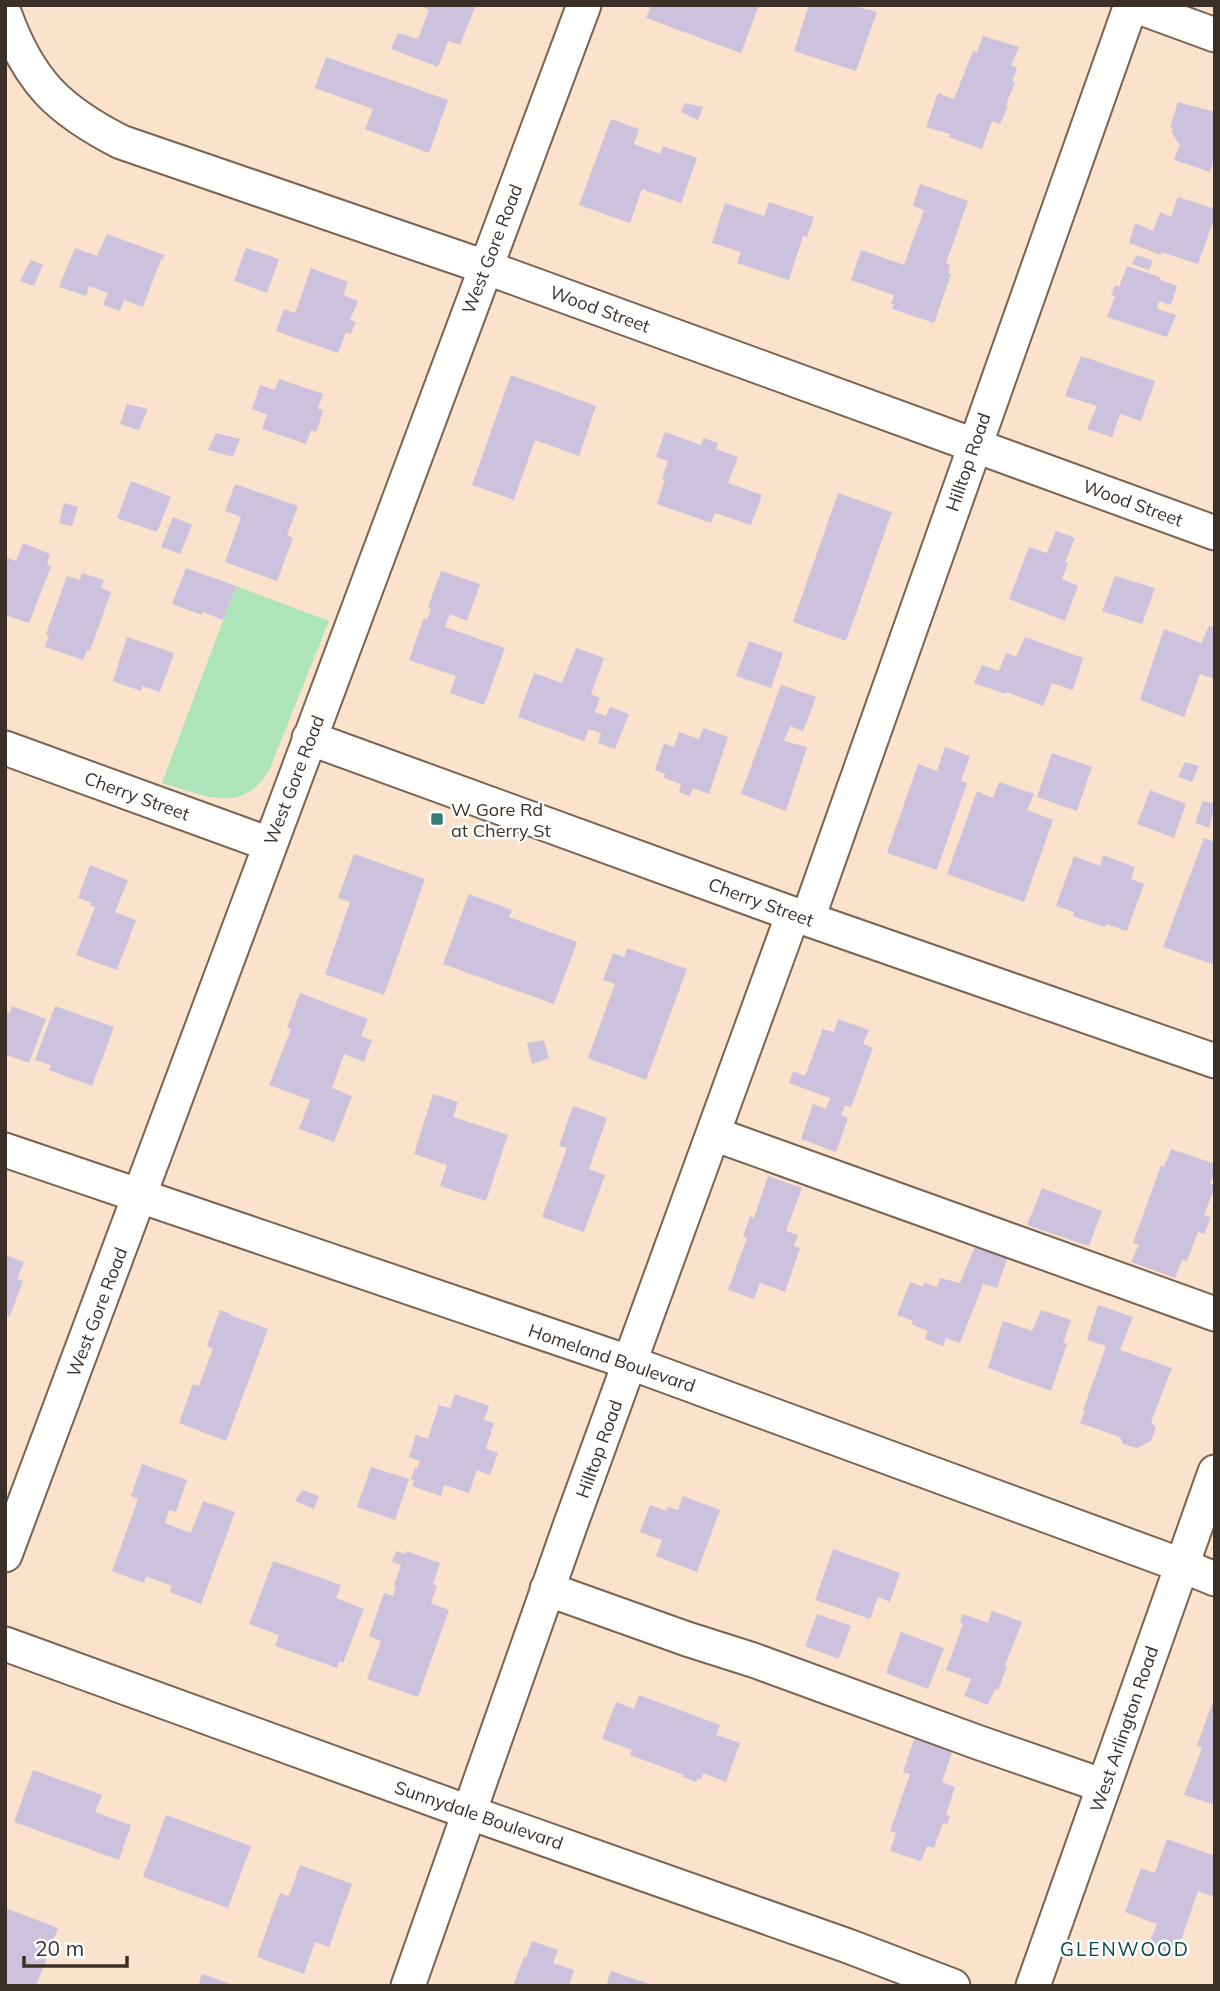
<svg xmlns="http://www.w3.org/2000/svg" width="1220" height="1991" font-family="Mulish,sans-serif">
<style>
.green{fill:#aee4b9}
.building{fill:#ccc2de}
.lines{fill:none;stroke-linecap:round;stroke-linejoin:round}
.minor-casing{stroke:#7a6451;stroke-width:37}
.minor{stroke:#fff;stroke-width:33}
.poi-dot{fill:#347c78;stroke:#fff;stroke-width:2.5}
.labels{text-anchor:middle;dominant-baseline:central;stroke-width:5;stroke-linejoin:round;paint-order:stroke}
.street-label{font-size:18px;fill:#3a3028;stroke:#fff}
.poi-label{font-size:18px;fill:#3a3028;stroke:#fff;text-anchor:start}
.neighbourhood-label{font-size:19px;letter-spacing:2px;fill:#094946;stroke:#fff}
</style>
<rect width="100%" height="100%" fill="#fae2cc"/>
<path class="green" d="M236 586 329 621 270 768C243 817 204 795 162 783Z"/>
<path class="building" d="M419 5H476L460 45 448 41 438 67 391 49 398 33 418 39 429 10Z
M651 5H759L741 53 646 18Z
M809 5H849L877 12 856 71 794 51Z
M983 36 1019 47 1011 65 1017 68 1012 82H1015L1006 105 1008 106 1000 124 992 121 982 149 949 137 950 134 926 127 938 93 954 99 973 51 977 52Z
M326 57 448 100 429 153 365 129 373 109 315 88Z
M1178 102 1215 112V156L1210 172 1174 160 1180 144 1178 143 1171 131 1173 128 1170 127Z
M685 103 703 107 698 120 681 112Z
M611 119 639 129 634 144 660 154 663 146 697 158 681 203 642 189 630 223 579 205Z
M920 184 968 201 946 263 950 265 948 273 951 274 934 323 892 309 894 304H891L894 295 851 280 861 250 904 265 924 210 913 206Z
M1178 197 1215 209V216L1198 264 1161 252V255L1129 243 1135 223 1153 231 1160 212 1171 217Z
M769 202 814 217 807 237 803 236 789 280 737 263 741 252 712 243 725 203 764 216Z
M107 234 164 255 163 260 161 259 143 307 124 300 120 311 103 305 108 293 89 286 86 296 59 287 75 248 97 256Z
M246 248 279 259 267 293 234 281Z
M1137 255 1153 261 1149 270 1132 264Z
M31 260 43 265 34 286 20 281Z
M1127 266 1160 277V280L1177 286 1171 305 1159 301 1157 309 1176 315 1167 337 1107 317 1115 297 1111 295 1115 285 1119 287Z
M311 268 348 282 343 295 358 301 350 320 356 322 351 334 346 332 338 353 276 331 284 309 295 313Z
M1081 356 1155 381 1141 421 1120 414 1112 437 1087 429 1097 406 1065 396Z
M511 375 596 406 579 456 535 440 514 500 472 485Z
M279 379 323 394 318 409 323 410 320 421 316 432 311 430 306 444 262 429 267 415 252 409 260 385 275 390Z
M127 404 148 409 139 430 120 424Z
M665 432 701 445 703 438 718 443 716 449 738 457 728 483 762 495 751 525 715 513 711 523 657 504 665 480 662 479 668 461 656 457Z
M216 433 240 439 233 457 208 450Z
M131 481 171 497 157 532 117 518Z
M235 484 298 506 287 535 293 538 277 581 225 562 241 517 225 511Z
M838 493 892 512 846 641 793 622Z
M64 503 78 507 72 526 59 523Z
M173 517 192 525 180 554 161 547Z
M1056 531 1075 538 1065 562 1068 563 1062 579 1078 586 1065 621 1009 599 1029 547 1047 553Z
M23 543 50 554 47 564 51 567 29 623 5 615V557L16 561Z
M186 568 236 586 223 620 203 612 202 615 172 604Z
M441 571 480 584 467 621 450 614 445 627 505 648 484 705 450 693 456 676 409 660 424 618 427 620 431 609 428 607Z
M82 573 104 580 101 588 111 592 90 651 87 650 83 660 45 647 49 636 46 634 67 576 80 580Z
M1115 576 1155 588 1142 624 1102 611Z
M1209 626 1215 628V679L1200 674 1184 717 1140 700 1164 629 1201 643Z
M127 637 174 653 160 692 142 686 141 691 113 681Z
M1025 637 1083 658 1073 690 1052 683 1043 706 1007 692 1006 694 974 683 982 665 999 671 1006 653 1016 657Z
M749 641 783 653 771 688 736 676Z
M576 648 604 658 591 694 600 698 595 712 606 716 610 707 629 714 615 749 598 743 601 733 589 729 584 741 518 717 534 673 562 683Z
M781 685 816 697 803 731 790 726 784 741 807 747 786 811 741 794Z
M703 728 728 737 709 794 693 788 690 796 679 792 681 784 664 778 665 774 655 770 664 743 674 747 679 732 699 739Z
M945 747 970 756 961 781 967 783 937 870 887 853 918 764 937 771Z
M1052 753 1092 767 1077 811 1037 797Z
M1185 762 1199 766 1192 782 1178 777Z
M999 782 1034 794 1027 810 1053 820 1024 902 947 874 977 791 993 798Z
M1150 790 1186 804 1174 838 1137 824Z
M1203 801 1215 804 1209 828 1195 823Z
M1204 838 1215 842V965L1163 947Z
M354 854 425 879 384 995 325 974 350 902 338 898Z
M1103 855 1135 867 1131 879 1144 884 1127 931 1106 924 1105 927 1073 916 1074 912 1056 906 1074 856 1100 866Z
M90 865 128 880 115 912 136 920 117 970 76 955 95 907 90 905 92 903 78 898Z
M469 894 512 910 509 917 577 942 554 1004 443 964Z
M627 948 687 969 646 1080 588 1058 615 984 603 980 613 953 624 957Z
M300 993 368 1019 361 1036 372 1040 364 1062 344 1054 332 1088 352 1096 334 1142 299 1129 310 1100 269 1085 291 1029 287 1028Z
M12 1006 46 1019 29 1063 5 1054V1016L7 1012 10 1013Z
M55 1006 114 1027 92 1086 49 1070 51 1065 35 1060Z
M838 1019 869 1030 863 1044 873 1048 851 1107 845 1105 841 1115 848 1118 836 1152 801 1139 813 1104 826 1109 830 1098 789 1083 793 1071 805 1076 823 1029 834 1032Z
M544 1040 549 1058 532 1064 527 1043Z
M433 1094 458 1102 453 1117 508 1135 486 1201 440 1186 447 1165 414 1154Z
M573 1106 607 1118 589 1169 605 1175 584 1232 542 1217 567 1148 559 1146Z
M1171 1149 1215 1164V1172L1210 1183 1215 1186 1204 1215 1211 1217 1204 1234 1198 1232 1187 1261 1182 1260 1175 1278 1131 1262 1139 1245 1133 1243 1161 1165 1164 1167Z
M768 1176 802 1188 786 1231 798 1235 794 1246 800 1248 785 1292 760 1283 754 1299 728 1290 747 1238 743 1237 750 1216 754 1218Z
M1042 1188 1102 1211 1089 1246 1027 1225Z
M976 1244 1009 1254 997 1288 983 1284 960 1343 946 1338 943 1346 925 1339 928 1331 911 1324 913 1321 897 1315 910 1282 923 1287 924 1283 937 1287 940 1278 960 1283Z
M5 1255 24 1262 17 1279 23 1281 10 1316 5 1314Z
M1098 1305 1133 1317 1120 1350 1172 1368 1151 1422 1156 1428 1151 1441 1137 1448 1123 1444 1120 1437 1080 1423 1085 1411 1083 1410 1106 1346 1087 1340Z
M220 1310 231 1314 230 1315 268 1329 226 1441 179 1423 193 1384 199 1386 213 1349 207 1346Z
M1041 1310 1071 1320 1063 1343 1067 1344 1051 1391 988 1368 1003 1321 1032 1331Z
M455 1394 489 1406 484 1420 494 1423 486 1449 498 1453 490 1475 477 1470 469 1493 444 1485 441 1496 412 1486 414 1480 411 1479 415 1468 417 1469 420 1461 409 1457 416 1435 428 1439 439 1405 450 1408Z
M142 1464 187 1480 176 1512 169 1510 165 1523 191 1533 203 1501 235 1512 201 1604 170 1592 172 1586 146 1576 144 1583 112 1571 138 1499 131 1496Z
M371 1467 409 1479 395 1520 357 1507Z
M302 1490 319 1496 314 1509 295 1501Z
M683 1496 720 1510 697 1572 656 1556 662 1540 640 1532 650 1505 666 1511 668 1507 678 1510Z
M833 1549 900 1573 890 1602 878 1597 870 1619 815 1600Z
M396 1551 405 1554 406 1551 440 1563 433 1584 437 1586 431 1603 449 1610 418 1697 367 1679 381 1641 369 1636 384 1593 393 1596 396 1586 394 1585 401 1565 392 1562Z
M273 1561 341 1585 336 1598 364 1609 343 1663 339 1661 337 1668 275 1646 279 1635 249 1624Z
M992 1611 1022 1622 1005 1665 1007 1666 998 1690 995 1689 988 1705 964 1696 971 1679 946 1670 963 1624 960 1622 963 1614 988 1623Z
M817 1614 851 1626 839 1659 805 1646Z
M901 1632 944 1648 928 1689 886 1673Z
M639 1695 720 1725 716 1735 740 1743 726 1782 703 1773 701 1780 698 1778 696 1782 683 1777 684 1775 630 1755 632 1750 602 1739 616 1702 634 1709Z
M1215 1696V1805L1184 1795 1202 1748 1197 1745Z
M917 1731 955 1743 942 1782 955 1787 946 1815 950 1816 947 1824 943 1823 934 1848 927 1846 921 1861 890 1851 896 1833 890 1831 910 1774 903 1772Z
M33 1770 102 1795 95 1812 131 1825 119 1860 14 1822Z
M166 1815 251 1846 228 1908 143 1877Z
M1167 1839 1215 1856V1897L1198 1891 1176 1955 1148 1946 1157 1924 1125 1912 1141 1868 1155 1873Z
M300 1865 352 1884 329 1947 315 1942 304 1974 257 1957 280 1893 289 1896Z
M5 1908 58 1928 36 1986H5Z
M532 1941 558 1950 553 1963 574 1970 569 1986H513L524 1957 526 1958Z
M611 1971 653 1985V1986H606Z
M202 1974 233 1985V1986H198Z"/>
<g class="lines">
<g class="minor-casing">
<path id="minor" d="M1133 5 1215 35
M5 15C29 81 58 110 121 142L485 267 1215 533
M309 738 793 914 1215 1061
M5 748 269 844
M808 918 1131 5
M714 1134 1215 1314
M5 1150 631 1363 1181 1565 1215 1579
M5 1555 584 5
M547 1589 687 1639 753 1660 977 1742 1104 1786
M5 1644 468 1812 848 1946 953 1986
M408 1986 570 1526 793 914
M1033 1986 1215 1472"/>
</g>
<use href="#minor" class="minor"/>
</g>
<rect class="poi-dot" x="430" y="812" width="14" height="14" rx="3.5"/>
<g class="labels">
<g class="street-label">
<text transform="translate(492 249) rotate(-69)">West Gore Road</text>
<text transform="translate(600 309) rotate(20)">Wood Street</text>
<text transform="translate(968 462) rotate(-71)">Hilltop Road</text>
<text transform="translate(1133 503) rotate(20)">Wood Street</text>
<text transform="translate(294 780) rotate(-69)">West Gore Road</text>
<text transform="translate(137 796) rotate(20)">Cherry Street</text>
<text transform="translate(761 902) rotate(20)">Cherry Street</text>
<text transform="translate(97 1312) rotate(-69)">West Gore Road</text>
<text transform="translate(612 1358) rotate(19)">Homeland Boulevard</text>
<text transform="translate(599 1449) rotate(-70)">Hilltop Road</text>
<text transform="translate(1124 1729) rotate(-71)">West Arlington Road</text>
<text transform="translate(479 1815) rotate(19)">Sunnydale Boulevard</text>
</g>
<g class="poi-label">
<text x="451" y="809">W Gore Rd<tspan x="451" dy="21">at Cherry St</tspan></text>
</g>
<g class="neighbourhood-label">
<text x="1125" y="1949">GLENWOOD</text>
</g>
</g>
<rect width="1220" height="1991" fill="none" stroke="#3a3028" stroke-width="14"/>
<path d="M24 1956v10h103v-10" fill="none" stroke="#3a3028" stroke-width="3.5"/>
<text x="35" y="1956" font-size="21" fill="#3a3028" stroke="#ffffff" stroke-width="5" paint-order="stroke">20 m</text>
</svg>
